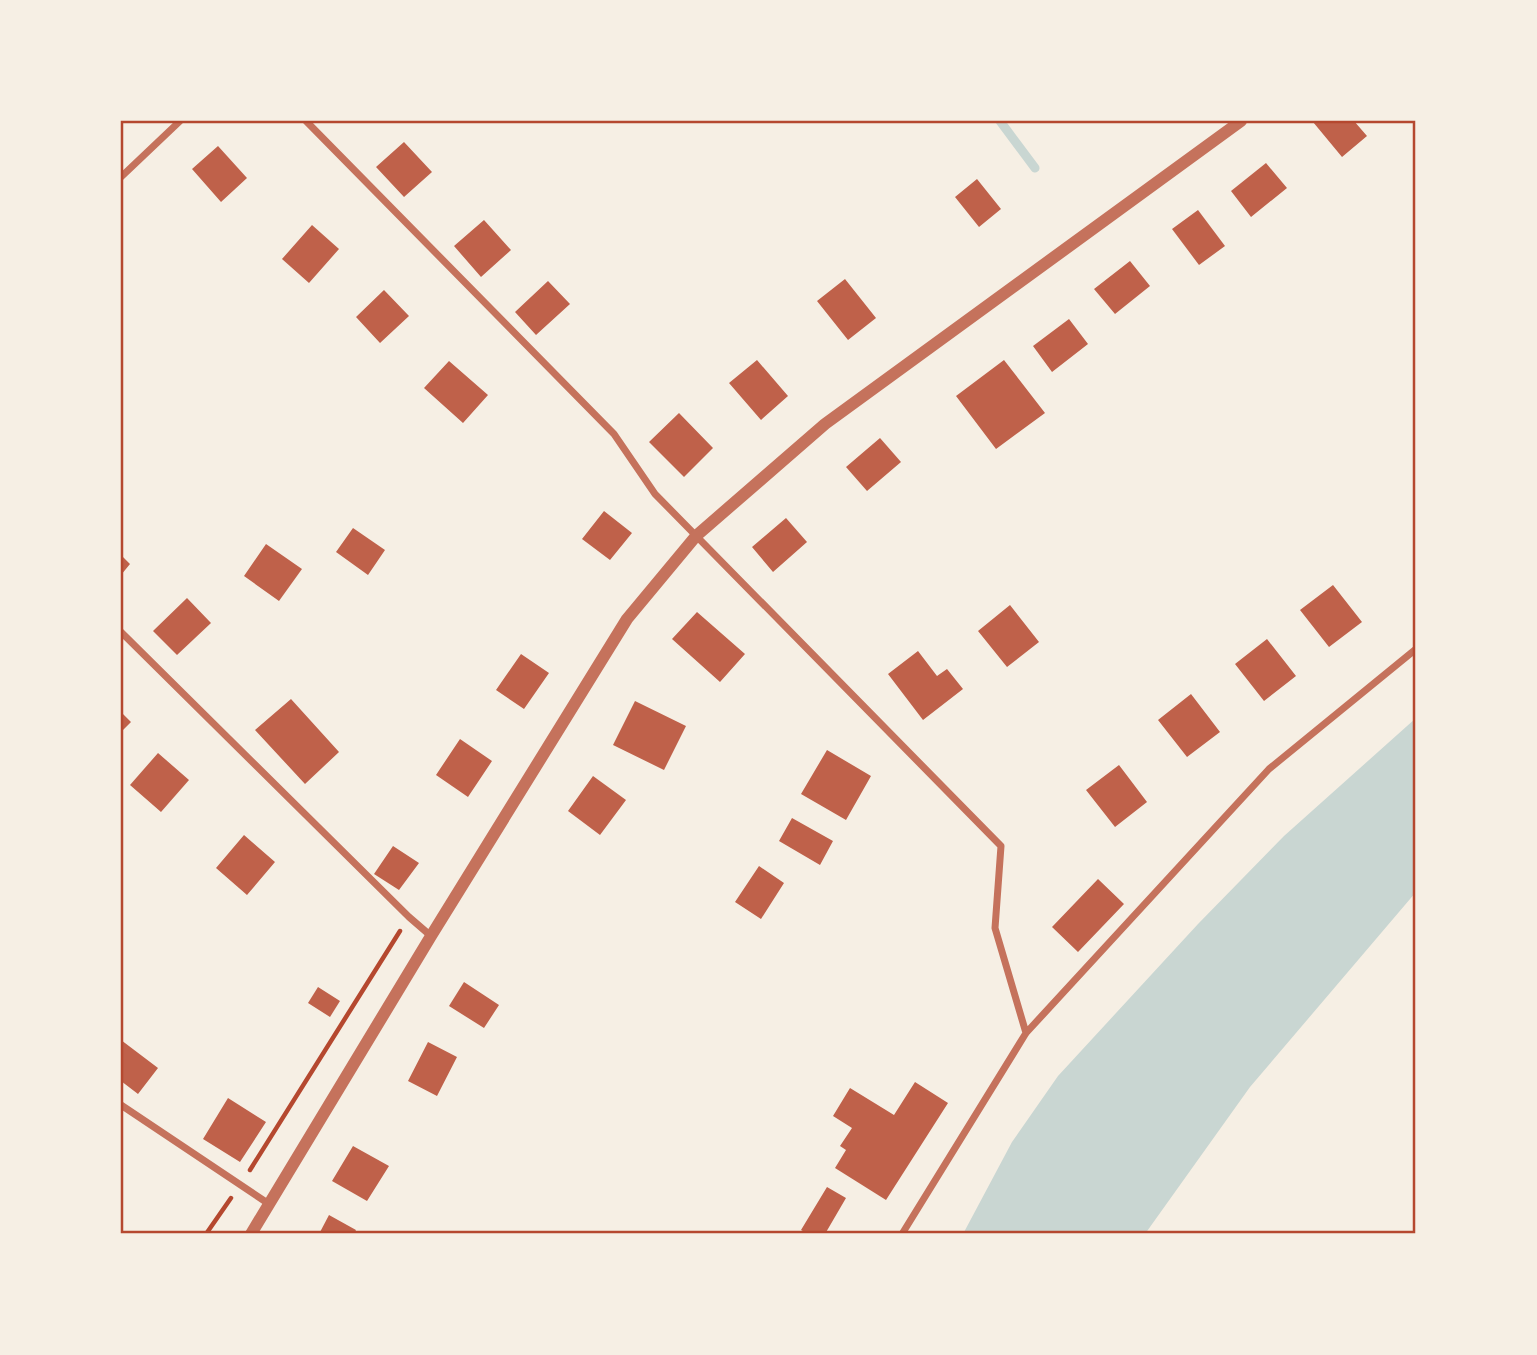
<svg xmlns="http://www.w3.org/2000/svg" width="1537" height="1355" font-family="'PT Sans',sans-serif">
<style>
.water{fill:#c9d6d2}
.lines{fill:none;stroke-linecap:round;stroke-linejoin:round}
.stream{stroke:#c9d6d2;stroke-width:9}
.building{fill:#bf614a}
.path{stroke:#b5482f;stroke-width:4.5}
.minor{stroke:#c5725c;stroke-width:7}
.tertiary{stroke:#c5725c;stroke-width:12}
.neatline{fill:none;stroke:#b5482f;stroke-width:2.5}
</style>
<rect width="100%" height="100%" fill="#f6efe4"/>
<path class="water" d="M1416 718V892L1250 1087 1145 1234H963L1012 1142 1058 1076 1198 924 1284 836Z"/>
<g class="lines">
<path class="stream" d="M1000 121 1035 168"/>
</g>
<path class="building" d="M1315 121H1354L1367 136 1342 157 1313 122Z
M404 142 432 172 404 197 376 167Z
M218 146 247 178 221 202 192 169Z
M1266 163 1287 188 1251 217 1231 191Z
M977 179 1001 209 979 227 955 197Z
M1198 210 1225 246 1199 265 1172 229Z
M484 220 511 250 481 277 454 246Z
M312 225 339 249 309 283 282 259Z
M1130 261 1150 286 1115 314 1094 289Z
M845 279 876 318 848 340 817 301Z
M548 281 570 304 536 335 515 312Z
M384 290 409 316 380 343 356 317Z
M1069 319 1088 344 1052 372 1033 346Z
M757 360 788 396 761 420 729 383Z
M1004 360 1045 413 996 449 956 396Z
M449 361 488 395 463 423 424 388Z
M679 413 713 448 684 477 649 442Z
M880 438 901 462 867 491 846 467Z
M604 511 632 533 610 560 582 539Z
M786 518 807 542 773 572 752 547Z
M353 528 385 550 368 575 336 552Z
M266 544 302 569 279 601 244 576Z
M121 555 130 564 121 575Z
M1333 585 1362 622 1329 647 1300 610Z
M187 598 211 623 177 655 153 631Z
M1010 605 1039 642 1007 667 978 631Z
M697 612 745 654 720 682 672 639Z
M1267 639 1296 676 1264 701 1235 664Z
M918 651 937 676 947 669 963 689 923 720 888 674Z
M521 654 549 673 524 709 496 690Z
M1191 694 1220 732 1187 757 1158 720Z
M291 699 339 752 305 784 255 730Z
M635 701 686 726 664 770 613 745Z
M121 712 131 722 121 732Z
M460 739 492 761 468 797 436 775Z
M827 750 871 776 846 820 801 794Z
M158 753 189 780 161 812 130 785Z
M1119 765 1147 802 1115 827 1086 790Z
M593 776 626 800 600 835 568 811Z
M792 818 833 841 820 865 779 841Z
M244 835 275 862 247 895 216 868Z
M393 846 419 863 399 890 374 874Z
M759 866 784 883 761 919 735 902Z
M1098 879 1124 904 1078 952 1052 927Z
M464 982 499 1005 484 1028 449 1006Z
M318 987 340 1001 330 1017 308 1003Z
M121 1040 158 1068 138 1094 121 1081Z
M428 1042 457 1057 437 1096 408 1081Z
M915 1082 948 1103 886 1200 835 1168 846 1150 840 1146 852 1128 833 1116 850 1088 894 1115Z
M228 1098 266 1122 240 1162 203 1139Z
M353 1146 389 1166 367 1201 332 1181Z
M827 1187 846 1198 825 1234H808L801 1230Z
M329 1215 356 1230 354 1234H319Z"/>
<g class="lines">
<path class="path" d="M250 1170 400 931
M206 1234 231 1198"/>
<path class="minor" d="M306 121 614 434 655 494 1001 846 995 928 1026 1033
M121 177 180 121
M121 632 409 917 431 936
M121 1105 269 1204
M902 1234 1026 1033 1269 769 1416 649"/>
<path class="tertiary" d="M251 1234 431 936 627 619 696 536 825 424 1241 121"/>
</g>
<rect width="1537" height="1355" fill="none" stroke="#f6efe4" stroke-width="245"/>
<rect x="122" y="122" width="1292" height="1110" class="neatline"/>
</svg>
